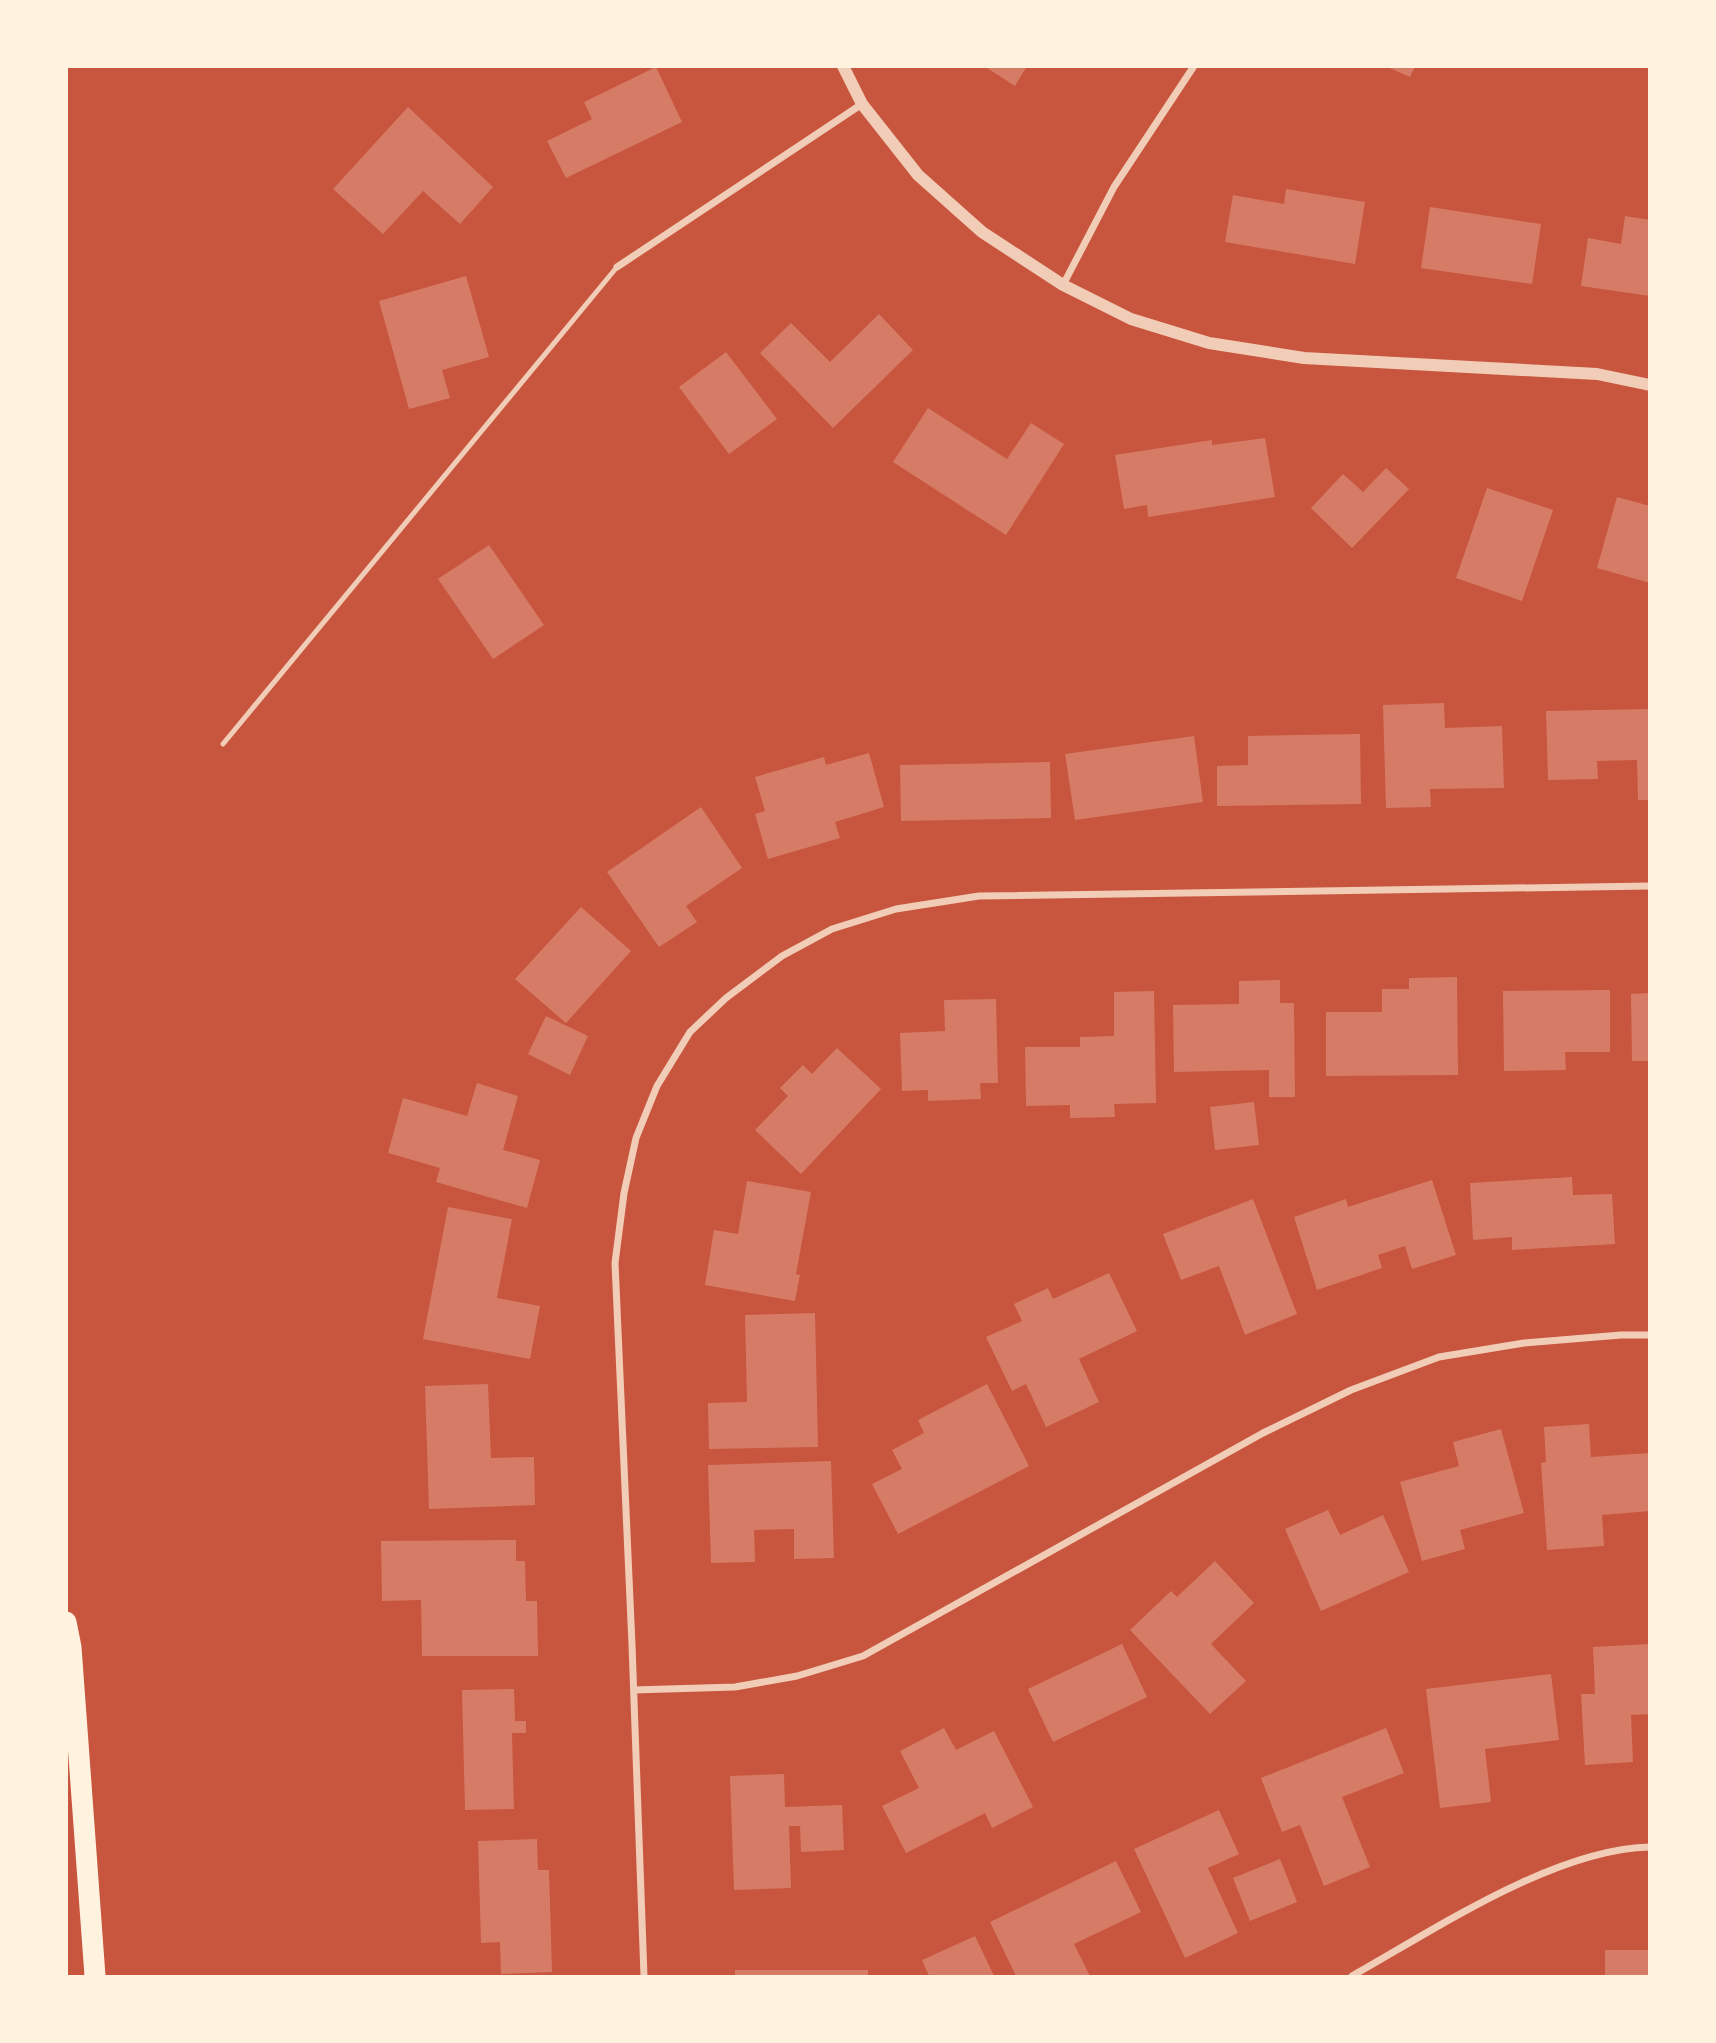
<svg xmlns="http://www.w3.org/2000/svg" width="1716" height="2043" font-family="'Golos Text',sans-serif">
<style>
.building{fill:#d67c66}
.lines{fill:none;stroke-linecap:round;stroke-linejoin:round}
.service{stroke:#f1ccb7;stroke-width:5}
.minor{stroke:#f1ccb7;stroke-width:7}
.tertiary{stroke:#f1ccb7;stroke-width:12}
.motorway{stroke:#fff3e0;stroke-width:21}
</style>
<rect width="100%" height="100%" fill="#c8553d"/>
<path class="building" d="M984 66H1027L1015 86Z
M1385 66H1415L1410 77Z
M656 67 682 122 566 178 547 141 592 119 584 102Z
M408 107 493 187 460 224 423 191 383 234 333 189Z
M1286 189 1365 202 1355 264 1225 242 1233 195 1284 204Z
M1430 207 1541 224 1532 284 1421 268Z
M1625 216 1650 220V296L1581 286 1588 238 1621 244Z
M466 276 489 357 442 370 450 398 409 409 379 301Z
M879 314 913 350 833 428 760 353 791 323 830 362Z
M726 352 777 419 729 454 679 387Z
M928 408 1007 459 1031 423 1064 444 1006 535 893 462Z
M1265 438 1275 497 1148 517 1147 505 1124 509 1115 455 1212 440V445Z
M1386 468 1409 489 1352 548 1311 508 1343 474 1363 492Z
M1487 488 1553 510 1522 601 1456 578Z
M1617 497 1650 506V583L1597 568Z
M489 545 544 625 493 659 438 579Z
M1444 703 1445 728 1502 726 1504 788 1430 789 1431 807 1386 808 1383 705Z
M1650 709V800H1638L1637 760 1597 761 1598 779 1548 780 1546 711Z
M1360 734 1361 804 1217 806V766L1248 765V736Z
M1194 736 1203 802 1075 820 1065 754Z
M869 753 884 807 835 822 840 838 768 859 755 814 765 811 755 777 824 757 826 765Z
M1050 762 1051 818 901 821 900 765Z
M701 807 742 868 686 906 697 922 659 947 607 872Z
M581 907 631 951 566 1023 515 979Z
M1457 977 1458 1075 1326 1076V1012H1382V989H1409V978Z
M1280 980V1003H1294L1295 1097H1269V1070L1174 1072 1173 1005 1239 1004V981Z
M1610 990V1052H1565L1566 1070 1504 1071 1503 991Z
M1154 991 1156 1103 1114 1104 1115 1117 1070 1118V1105L1026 1106 1025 1047H1080V1037L1114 1036V992Z
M1650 993V1061H1632L1631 994Z
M996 999 998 1083H980L981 1099 928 1101V1090L902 1091 900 1033 945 1031 944 1000Z
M546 1016 588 1036 570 1075 528 1054Z
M837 1048 881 1089 801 1174 755 1130 788 1096 780 1088 803 1065 812 1074Z
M477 1083 518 1096 503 1150 540 1160 527 1208 436 1182 440 1168 388 1153 403 1098 467 1116Z
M1254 1102 1259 1145 1215 1150 1210 1107Z
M1572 1177 1573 1195 1612 1194 1615 1244 1512 1250V1237L1473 1240 1470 1183Z
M1432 1180 1456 1255 1412 1269 1405 1246 1378 1255 1382 1268 1317 1290 1294 1217 1346 1199 1348 1207Z
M747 1181 811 1192 796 1274 800 1275 795 1301 705 1285 714 1230 738 1234Z
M1253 1199 1297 1314 1245 1335 1219 1266 1181 1280 1163 1234Z
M448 1207 512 1219 497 1298 540 1306 530 1359 423 1339Z
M1109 1273 1137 1331 1079 1359 1099 1402 1046 1427 1026 1384 1012 1391 986 1337 1022 1321 1014 1304 1048 1288 1053 1299Z
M815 1313 818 1447 709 1449 708 1403 747 1402 745 1315Z
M488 1384 491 1458 534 1457 535 1505 429 1509 425 1386Z
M987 1384 1029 1466 898 1534 872 1484 902 1469 892 1450 924 1433 918 1420Z
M1589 1424 1591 1457 1650 1453V1511L1602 1515 1604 1546 1547 1550 1541 1463 1546 1462 1544 1427Z
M1501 1429 1524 1513 1460 1530 1465 1549 1422 1561 1400 1482 1459 1466 1453 1442Z
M831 1461 834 1558 794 1559V1529L754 1530 755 1562 711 1563 708 1465Z
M1328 1510 1340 1535 1383 1515 1409 1572 1321 1611 1285 1529Z
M516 1540V1561H525L526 1601H537L538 1656H422L421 1600 382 1601 381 1541Z
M1215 1561 1254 1603 1211 1644 1246 1681 1210 1714 1130 1630 1171 1591 1177 1597Z
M1122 1644 1147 1697 1053 1742 1028 1689Z
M1650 1644V1714L1631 1715 1633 1762 1585 1765 1581 1694H1595L1593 1647Z
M1551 1674 1559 1740 1485 1749 1491 1802 1440 1808 1426 1689Z
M514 1689 515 1721H526V1733H512L514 1809 465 1810 462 1690Z
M944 1728 956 1750 994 1731 1033 1807 992 1828 985 1813 906 1853 882 1806 919 1788 900 1751Z
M1386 1728 1404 1773 1342 1797 1370 1867 1324 1886 1300 1825 1282 1832 1261 1778Z
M784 1774 785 1807 842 1805 844 1850 801 1852 800 1826H789L791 1888 734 1890 730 1776Z
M1219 1810 1239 1854 1208 1868 1238 1933 1185 1958 1134 1849Z
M537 1839 538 1870H549L552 1972 501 1974 500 1942 481 1943 478 1841Z
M1280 1859 1297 1902 1250 1921 1233 1878Z
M1116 1861 1141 1912 1074 1944 1090 1976H1016L990 1922Z
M975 1936 994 1976H929L922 1960Z
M1605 1950H1650V1976H1605Z
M735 1970H868V1976H735Z"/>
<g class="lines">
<path class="service" d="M223 744 617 267"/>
<path class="minor" d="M617 267 862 104
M1063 285 1114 187 1194 66
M634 1690 735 1687 797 1676 863 1656 1263 1433 1351 1390 1439 1357 1524 1343 1621 1335H1650
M644 1976 632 1645 615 1263 624 1193 636 1138 657 1086 690 1032 726 998 782 956 832 929 896 909 979 896 1650 886
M1352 1976C1434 1930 1554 1849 1650 1847"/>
<path class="tertiary" d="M843 66 862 104 918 175 982 232 1063 285 1131 319 1209 343 1304 358 1597 374 1650 385"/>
<path class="motorway" d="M66 1622 71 1647 95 1976"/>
</g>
<rect width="1716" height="2043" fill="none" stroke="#fff3e0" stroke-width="136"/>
</svg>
